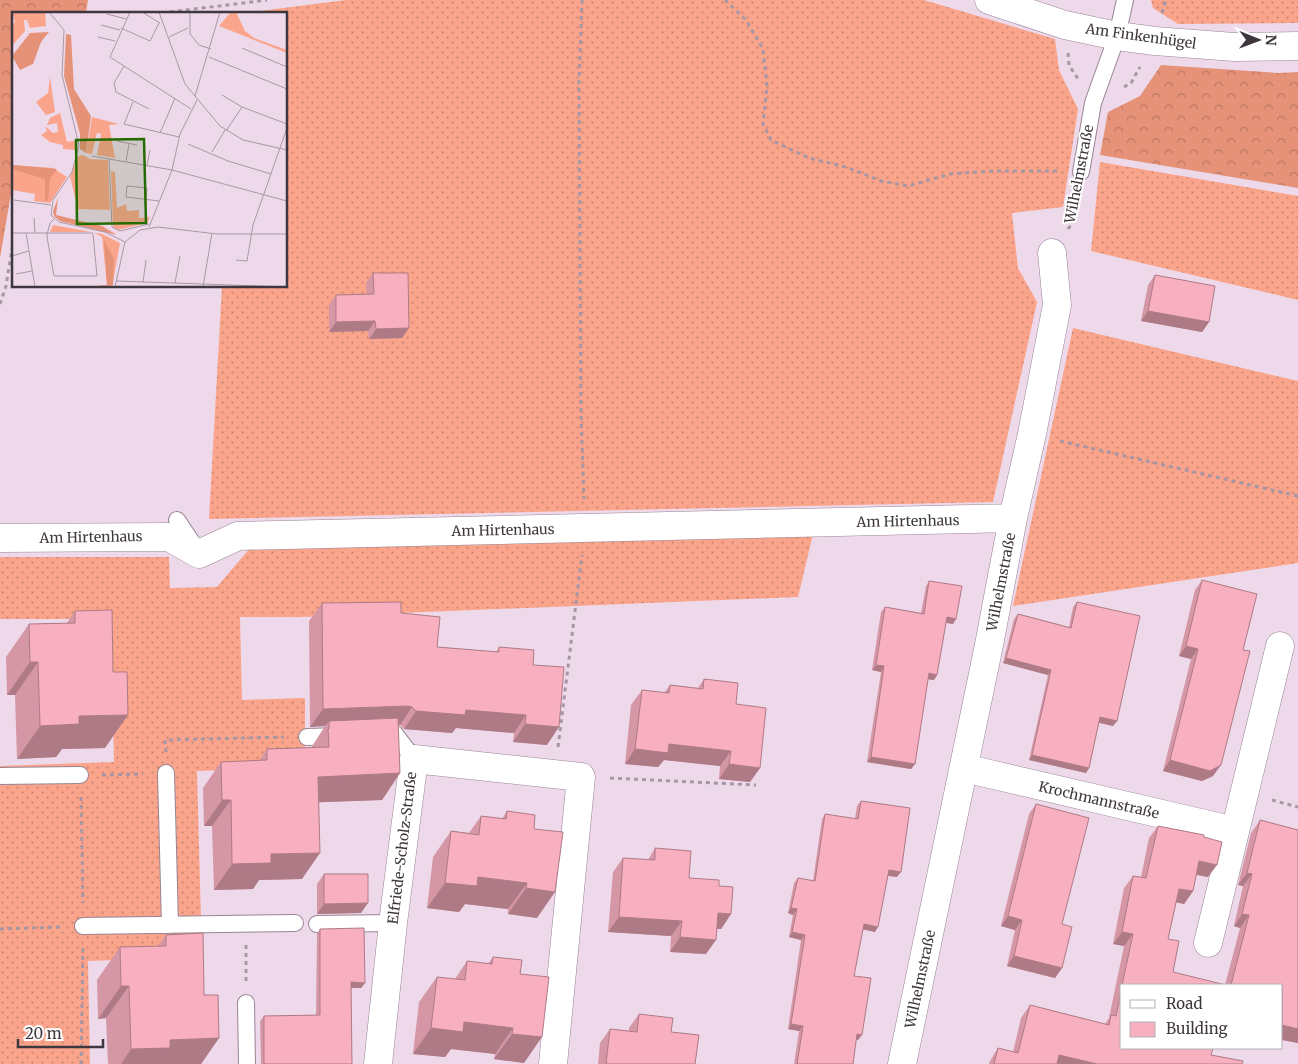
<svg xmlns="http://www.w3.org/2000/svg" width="1298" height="1064" font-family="Merriweather,serif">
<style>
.grass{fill:url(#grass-dots)}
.forest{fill:url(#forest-crowns)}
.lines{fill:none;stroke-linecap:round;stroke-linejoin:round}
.lane-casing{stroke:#988596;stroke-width:18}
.street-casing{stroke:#988596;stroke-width:29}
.path{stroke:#a797a5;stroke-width:3;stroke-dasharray:4 4;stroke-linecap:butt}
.lane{stroke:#fff;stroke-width:16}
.street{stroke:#fff;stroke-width:28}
.wall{fill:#d596a5}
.shaded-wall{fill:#ae7a86}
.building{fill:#f8afc0;stroke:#ae7a86}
.labels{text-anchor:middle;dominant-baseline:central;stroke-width:4;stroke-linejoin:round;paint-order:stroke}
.street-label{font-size:14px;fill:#3f373e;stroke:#fff}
.inset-road{fill:none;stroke:#a898a6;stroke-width:1}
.view{fill:#256b03;fill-opacity:0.15;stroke:#256b03;stroke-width:2.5}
.inset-edge{fill:none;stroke:#3f373e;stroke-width:2.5}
</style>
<defs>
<pattern id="grass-dots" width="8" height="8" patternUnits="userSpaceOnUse" patternTransform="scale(1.25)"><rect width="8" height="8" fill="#faa58b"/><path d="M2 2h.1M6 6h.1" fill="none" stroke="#cc8773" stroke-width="1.8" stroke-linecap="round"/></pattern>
<pattern id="forest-crowns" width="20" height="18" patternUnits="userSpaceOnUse" patternTransform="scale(1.25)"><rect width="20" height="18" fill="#e69278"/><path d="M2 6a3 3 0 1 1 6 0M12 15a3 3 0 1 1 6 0" fill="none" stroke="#bc7864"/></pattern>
</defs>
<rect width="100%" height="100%" fill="#eed9eb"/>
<path class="grass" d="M346 0H924L1055 39 1059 70 1078 109 1063 207 1012 213 1018 268 1037 302 993 502 209 519 222 286H286V14H237Z
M1151 0H1298V23L1178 24 1153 8Z
M1100 162 1298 196V300L1091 251Z
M1073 328 1298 381V563L1013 606Z
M813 534 798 597 301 617H240L242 700 305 698V768L197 771 202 957 88 961 90 1064H0V766L114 762 111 619H0V557H169L170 588 217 587 250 548Z"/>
<path class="forest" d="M0 0H88L86 13 14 14V156L13 182 0 258Z
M1161 65 1279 73 1298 72V188L1100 155 1108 112 1140 96Z"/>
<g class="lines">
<g class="lane-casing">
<path id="lane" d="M1081 172 1093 103 1117 36 1125 0
M177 520 195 547
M379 735 395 734 414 759
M307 737 340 736
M166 773 170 925
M0 776 80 775
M317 924 393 923
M83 926 295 923
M246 1003 247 1064"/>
</g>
<g class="street-casing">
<path id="street" d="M989 0 1065 25 1117 36 1155 41 1234 47 1298 46
M0 538 169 537 199 554 238 536 1013 518
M964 768 1235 831
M1208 943 1280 646
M378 1064 393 923 414 759 581 777 553 1064
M902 1064 989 645 1013 518 1032 434 1057 305 1052 253"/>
</g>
<path class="path" d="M582 0 579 83 581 414 584 499
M725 0 746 20 763 49 767 86 763 124 771 140 809 158 849 168 881 181 908 186 950 174 991 171H1058
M1162 13 1166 0
M154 14 267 0
M1068 53 1069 65 1078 79
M1124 87 1131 83 1140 67
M1068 229 1071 225 1077 192
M0 304 6 286 14 236
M1060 441 1298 496
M558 747 582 555
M166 752 165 740 284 737
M102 775 143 774
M610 778 756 785
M81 797 83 903
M1272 800 1298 807
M0 929 62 927
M246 945V981
M81 1064 83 947"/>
<use href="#lane" class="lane"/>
<use href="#street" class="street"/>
</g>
<path class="wall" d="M373 273 409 328 402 338 369 339 368 331 329 332V305L336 295 367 294 366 283Z
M1155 275 1209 322 1202 332 1141 321 1148 285Z
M1202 580 1243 650 1213 776 1202 781 1163 771 1191 659 1179 656 1195 590Z
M929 581 953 624 946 623 937 675 934 680 928 679 915 764 911 769 867 762 881 672 872 670 881 612 885 607 921 613 926 586Z
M1077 602 1117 721 1113 726 1099 723 1089 768 1086 773 1029 760 1048 675 1003 663 1014 619 1018 614 1069 627 1073 607Z
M322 603 401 613 437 647 496 652 499 647 533 665 547 745 513 742 514 733 456 728 452 733 404 729 400 725H398L400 773 382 800 319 802 302 879 259 880 253 889 214 890 212 826H204L203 788 221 762 259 761 267 749 311 748 325 726 310 727 309 621Z
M75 611 105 748 62 749 56 757 17 759 15 695H7L6 657 29 624 67 623Z
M704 679 736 704 760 768 750 782 719 779 720 766 664 760 658 767 625 764 631 705 642 690 664 693 670 685 698 688Z
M861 801 897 877 888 876 875 932 863 929 854 976 858 1040H856L853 1064H794L799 1031 788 1029 801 940 789 937 793 915 788 913 794 883 798 878 813 881 822 819 825 814 855 819 857 806Z
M1036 804 1062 924V968L1055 978 1007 966 1015 930 1001 926 1029 814Z
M507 811 534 829 537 918 508 914V909L465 904 459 912 427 908 433 857 451 831 469 833 481 816 502 819Z
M1260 820 1298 830V1043L1282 1040V985H1122L1211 1055 1242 1064H989L990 1061 998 1048 1013 1052 1021 1018 1030 1005 1105 1024 1109 1018 1124 946 1113 944 1124 888 1133 876 1141 877 1149 838 1158 826 1208 877 1196 875 1193 891 1184 904 1176 902 1168 939 1173 972 1225 985 1240 928 1234 926 1243 886 1238 885 1251 833Z
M655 848 689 878 719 886 731 914 721 929H717L706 954 670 952 671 936 608 932 613 872 623 858 648 860Z
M324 874 361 913 317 914V884Z
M320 929 365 983 361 988H351L352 1064H261L260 1021 264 1016 316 1015 317 934Z
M166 935 204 995 219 1038 201 1064H108L106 1018 98 1019 97 980 120 947 158 946Z
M493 957 520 974 524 1063 494 1059 495 1054 451 1049 445 1057 413 1054 419 1002 437 977 455 979 467 961 488 964Z
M639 1014 671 1032 695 1064H598L600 1043 610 1029 629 1031V1028Z"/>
<path class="shaded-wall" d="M1148 311 1209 322 1202 332 1141 321Z
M375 321 368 331 329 332 336 322Z
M409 328 402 338 369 339 376 329Z
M947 617 956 619 953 624 943 622Z
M1186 646 1198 649 1191 659 1179 656Z
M1006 658 1051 670 1048 675 1003 663Z
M30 662H38L15 695H7Z
M876 665 884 666 881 672 872 670Z
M929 673 937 675 934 680 925 679Z
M407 706 412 707 400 725 395 724 329 721 325 726 310 727 323 709Z
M466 710 526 715 514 733 456 728 452 733 404 729 416 711Z
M128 715 105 748 62 749 56 757 17 759 40 726 79 716Z
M1100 717 1117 721 1113 726 1097 722Z
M525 724 559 727 547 745 513 742Z
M669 744 731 751 720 766 664 760 658 767 625 764 635 749Z
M1032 755 1089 768 1086 773 1029 760Z
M871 757 915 764 911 769 867 762Z
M1170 760 1221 765 1213 776 1202 781 1163 771Z
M729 764 760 768 750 782 719 779Z
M400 773 382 800 300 803 318 777Z
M222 800H231L212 826H204Z
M320 853 302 879 259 880 253 889 214 890 232 864 271 854Z
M1199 861 1217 865 1208 877 1190 873Z
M889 870 901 872 897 877 885 875Z
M1247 873 1252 874 1243 886 1238 885Z
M478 877 527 883 508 909 465 904 459 912 427 908 445 883Z
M526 888 555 892 537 918 508 914Z
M1179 889 1193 891 1184 904 1170 901Z
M368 903 361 913 317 914 324 904Z
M791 908 797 909 793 915 788 913Z
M718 913 731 914 721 929 707 928Z
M1242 914 1249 915 1240 928 1234 926Z
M1008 916 1022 920 1015 930 1001 926Z
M619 917 682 921 671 936 608 932Z
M864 924 878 927 875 932 861 929Z
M792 932 805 935 801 940 789 937Z
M1122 932 1133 934 1124 946 1113 944Z
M680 937 716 940 706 954 670 952Z
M1014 956 1062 968 1055 978 1007 966Z
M351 982 365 983 361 988H347Z
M121 986H129L106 1018 98 1019Z
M464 1022 513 1028 495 1054 451 1049 445 1057 413 1054 431 1028Z
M791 1024 803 1026 799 1031 788 1029Z
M1282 1025 1298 1029V1043L1282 1040Z
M512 1034 542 1037 524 1063 494 1059Z
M857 1034 862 1035 858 1040 854 1039Z
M219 1038 201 1064H121L131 1049 170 1040Z
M1059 1055 1097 1064H1053Z"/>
<path class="building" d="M373 273H408L409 328 376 329 375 321 336 322V295L374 294Z
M1155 275 1215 286 1209 322 1148 311Z
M1202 580 1257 594 1243 650 1250 651 1221 765 1210 771 1170 760 1198 649 1186 646Z
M929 581 962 586 956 619 947 617 937 675 929 673 915 764 871 757 884 666 876 665 885 607 924 614Z
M401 602V613L440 617 437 647 499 652V647L534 650 533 665 564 667 559 727 525 724 526 715 466 710 465 715 416 711 412 707 407 706 323 709 322 603Z
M1077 602 1140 616 1117 721 1100 717 1089 768 1032 755 1051 670 1006 658 1018 614 1071 628Z
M112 610 113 672H127L128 715 79 716V724L40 726 38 662H30L29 624 75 623V611Z
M704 679 738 683 736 704 766 708 760 768 729 764 731 751 669 744 668 753 635 749 642 690 669 693 670 685 703 689Z
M398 718 400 773 318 777 320 853 271 854V863L232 864 231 800H222L221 762 267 760V749L329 747 328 729H329V721Z
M861 801 910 808 901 872 889 870 878 927 864 924 854 976 871 978 862 1035 857 1034 853 1064H797L803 1026 791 1024 805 935 792 932 797 909 791 908 798 878 815 881 825 814 858 819Z
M1036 804 1089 818 1062 924 1072 927 1062 968 1014 956 1022 920 1008 916Z
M507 811 535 815 534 829 563 832 555 892 526 888 527 883 478 877 477 886 445 883 451 831 479 835 481 816 506 819Z
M1260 820 1298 830V1029L1282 1025V985H1231L1249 915 1242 914 1252 874 1247 873Z
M1158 826 1204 835V837L1222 842 1217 865 1199 861 1193 891 1179 889 1168 939 1179 941 1173 972 1226 985H1122L1133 934 1122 932 1133 876 1146 878Z
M655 848 691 851 689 878 719 880V886L733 887 731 914 718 913 716 940 680 937 682 921 619 917 623 858 655 860Z
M324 874H368V903L324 904Z
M364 928 365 983 351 982 352 1064H264V1016L320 1015V929Z
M203 933 204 995H218L219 1038 170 1040V1048L131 1049 129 986H121L120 947 166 946V935Z
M493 957 522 960 520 974 549 977 542 1037 512 1034 513 1028 464 1022 463 1032 431 1028 437 977 465 980 467 961 492 964Z
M1122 987V1048H1213L1211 1055 1243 1061 1242 1064H1097L1059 1055 1057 1064H994L998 1048 1018 1053 1030 1005 1109 1025 1111 1015 1116 1016Z
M639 1014 673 1018 671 1032 699 1035 695 1064H606L610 1029 637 1032Z"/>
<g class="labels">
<g class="street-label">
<text transform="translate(1141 36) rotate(8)">Am Finkenhügel</text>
<text transform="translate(1079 174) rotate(-79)">Wilhelmstraße</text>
<text transform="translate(908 521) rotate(-1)">Am Hirtenhaus</text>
<text transform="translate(503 530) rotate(-1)">Am Hirtenhaus</text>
<text transform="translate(91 537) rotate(-1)">Am Hirtenhaus</text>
<text transform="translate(1001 582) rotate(-79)">Wilhelmstraße</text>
<text transform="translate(1099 800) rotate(13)">Krochmannstraße</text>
<text transform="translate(402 848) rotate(-83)">Elfriede-Scholz-Straße</text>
<text transform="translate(920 979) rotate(-78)">Wilhelmstraße</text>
</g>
</g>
<g transform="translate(12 12)">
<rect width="275" height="275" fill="#eed9eb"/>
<path d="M219 0H224L233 19 242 26 275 38V41L207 14ZM38 65 43 100 34 103 24 90 36 81ZM48 101 55 130 65 128 64 138 51 137V133L38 130 29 123 35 119 33 114 41 121 46 120 45 111 35 113 38 106ZM80 105 107 112 97 113 103 146 85 143 89 122 85 121 80 142 74 141ZM71 143 78 147 96 148 98 198 66 197 58 165 66 144ZM0 153 41 156 55 165 38 191 22 189 23 182 0 178ZM99 159 103 160 105 196 114 192 115 199 127 198V206L138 205 135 211 106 218 101 215ZM41 213 90 222 108 231 100 275H74L95 273 90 225 81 220H38Z" fill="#faa58b"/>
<path d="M37 20 29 30 21 52 8 58 0 44 18 21ZM54 22 59 23 62 77 79 104 74 141 68 137V122L52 64ZM0 153 45 157 38 167 36 189 33 188V167L0 157ZM46 186 44 203 90 214 105 223 48 209 42 204 41 199ZM92 228 102 247 101 273 78 275 95 273Z" fill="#e69278"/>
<path d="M0 0H33L34 14 18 16 15 8H12L13 19 0 34V13L3 10Z" fill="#faa58b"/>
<path class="inset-road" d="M37 0 52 18 50 63 67 133 60 160 41 188 39 203 47 210 93 220 113 230M118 0 98 45 179 97M130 0 148 11M147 0 173 72 208 114 231 128 275 138M178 0V22L187 33 199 37M95 2 114 7M89 13 108 18M109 16 138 29 147 11M86 25 103 29M157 25 176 16M230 36 275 55M197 45 275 77M112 54 102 71 104 80 137 97M210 83 230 95 275 112M183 84 208 0M121 90 112 112 167 125M214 119 230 95M148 121 163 86M105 129 125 133M176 132 216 149 259 162M200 140 213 118M80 144 160 158 275 189M97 146 100 215 108 219 137 212M114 149 117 132M135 153 138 138M134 187 135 176 115 174 114 185 147 189M2 188 39 193M22 206 23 221M137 215 160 158 168 122 185 88M0 221H80L81 222 85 264H42L35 225V221L36 219 38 211 42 207M14 221 23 275M0 244 17 239M224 248 235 249 241 213 275 116M4 262 20 259M105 269 275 275M131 270 134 248M163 271 168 244M103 275 113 230 128 218 146 215 205 222H275M191 275 200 221"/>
<path class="view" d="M132 127 134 211 65 212 64 128Z"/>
<rect width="275" height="275" class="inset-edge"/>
</g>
<rect x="1120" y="984" width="162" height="65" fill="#ffffff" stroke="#b2afb2"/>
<rect x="1130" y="1000" width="25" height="8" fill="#ffffff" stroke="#b2afb2"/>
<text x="1166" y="1009" font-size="15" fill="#3f373e">Road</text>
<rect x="1130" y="1022" width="25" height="15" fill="#f8afc0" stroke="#b2afb2"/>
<text x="1166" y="1034" font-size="15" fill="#3f373e">Building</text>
<g transform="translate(1258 40) rotate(91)" stroke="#ffffff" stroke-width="4" paint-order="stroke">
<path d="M0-4L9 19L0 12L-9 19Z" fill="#3f373e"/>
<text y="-8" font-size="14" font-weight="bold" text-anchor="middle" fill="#3f373e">N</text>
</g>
<path d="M18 1039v8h85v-8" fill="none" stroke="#3f373e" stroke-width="2.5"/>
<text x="25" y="1039" font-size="15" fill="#3f373e" stroke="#ffffff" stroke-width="4" paint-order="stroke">20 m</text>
</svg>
